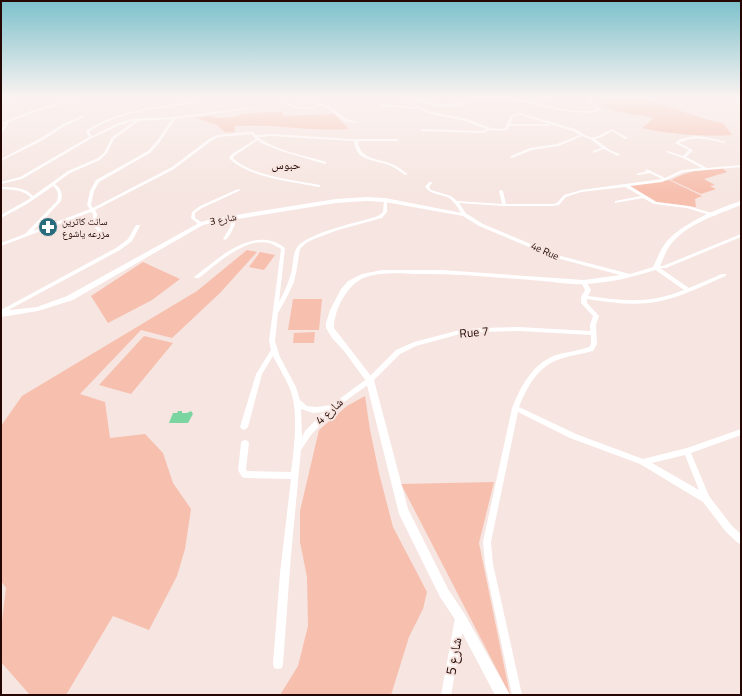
<svg xmlns="http://www.w3.org/2000/svg" width="742" height="696" font-family="'Titillium Web','Noto Naskh Arabic',sans-serif">
<style>
.green{fill:#f7bfae}
.water{fill:#7bd5a1}
.lines{fill:none;stroke-linecap:round;stroke-linejoin:round}
.minor{fill:#fff;fill-rule:evenodd}
.tertiary{fill:#fff;fill-rule:evenodd}
.labels{text-anchor:middle;dominant-baseline:central;stroke-width:4;stroke-linejoin:round;paint-order:stroke}
.far-street-label{font-size:10px;fill:#240702;stroke:#f6e5e0}
.far-poi-label{font-size:10px;fill:#240702;stroke:#f6e5e0;text-anchor:start}
.far-quarter-label{font-size:12px;fill:#240702;stroke:#f6e5e0}
.street-label{font-size:12px;fill:#240702;stroke:#f6e5e0}
.near-street-label{font-size:14px;fill:#240702;stroke:#f6e5e0}
</style>
<rect width="100%" height="100%" fill="#f6e5e0"/>
<path class="green" d="M593 97H615L627 99 630 97H638L709 120 723 123 732 135C705 137 668 134 642 128L654 118 615 111 598 105H604L599 100H595Z
M267 112H282L284 116 334 114 349 129C311 132 274 123 235 126L234 132H225L217 125 196 118 210 116 218 118 235 117 243 114Z
M722 168 727 172 704 179 715 185 710 186 716 189 701 194 671 180C687 171 703 169 722 168Z
M669 180 702 196 695 199 696 207 657 202 630 186Z
M247 250 257 252 220 293 172 338 141 330 80 394 105 402 110 438 145 434 163 453 173 483 191 509 185 549 177 576 149 630 113 616 66 695H30L1 662V629L6 588 1 581V426L22 396 197 291Z
M260 252 275 255 264 270 249 267Z
M143 262 180 279 152 300 108 323 91 296Z
M293 299H322L319 330H288Z
M315 332 314 343H293L294 333Z
M144 336 173 343 131 394 99 385Z
M365 396 370 430 379 473 393 527 427 592 423 609 409 637 391 695H280L298 666 308 626 307 577 300 542V511L319 430 347 406Z
M494 482 479 543 510 695 401 484Z"/>
<path class="water" d="M178 411H182V413H187L191 411 193 414 188 423H169L173 413H177Z"/>
<g class="lines">
<path class="minor" d="M1 97H4L1 99Z
M23 97H26L1 104V102Z
M290 97H293L329 106 346 119 357 122 355 123 344 121 327 108 321 106 311 109H300L289 106 280 101 282 100C293 106 306 111 318 105Z
M397 97H400L429 111 467 119 491 128 500 129 505 128 511 115 520 113 575 129C595 142 593 138 612 129L628 138 625 139 612 131 602 137 595 139 610 150 619 154V156H618L604 149 593 153V151L602 148 590 139 582 136 559 146 532 150 512 158 510 157 511 156 530 148 557 144 580 135 573 131 520 115 513 117 510 124H549L551 125 549 126H509L507 130 500 131 490 130 482 133 422 131H421V129L482 131 487 129 465 121 427 113Z
M549 98V100L540 101H520L519 100 520 99Z
M736 99 741 102V104L735 101Z
M196 101 197 103C163 108 117 111 89 132L92 136 116 124 131 119 174 117 254 107 255 108 175 119 159 143 150 153 99 182 94 191 91 205 93 208 172 167 209 139 217 135 245 132H253L256 135 272 134 349 139H398V141H358C360 160 377 158 392 164 398 166 403 171 408 174L405 175C400 172 396 168 391 166 376 159 356 163 354 141L272 136 258 137C273 150 307 156 326 162V164H325L281 151 261 143 258 140 234 156 233 158C251 176 295 180 320 185V187H319C294 182 246 177 229 158L232 154 256 139 251 134 219 137 211 141 174 169 95 210 97 214V225L103 232V233H99L93 225V214L91 212 1 246V243L25 234 57 201C59 194 58 190 53 186L27 204 1 218V215L31 198C23 189 12 190 1 189V187C13 187 25 187 33 196L68 171 98 158 104 153 112 137 135 121H131L118 126 92 138 22 179 1 184V182L20 177 89 137 86 131C113 111 162 106 196 101ZM172 119 157 141 148 151 96 180 90 191 87 205 90 209 33 231 61 201C63 193 61 189 55 184L70 173 100 160 107 153 114 139 139 121Z
M380 104 415 107 416 108 415 109 379 106Z
M84 115 86 116 65 126 43 140 1 161V159L41 138 63 124Z
M7 120 10 121 2 133H1V130Z
M694 136 706 137 726 142 724 143C709 139 694 135 679 143L693 150 686 157 707 168 741 165V167L684 172 662 182 630 186 656 202 688 206 715 214V216H713L687 208 654 204 643 198 615 203V201L641 196 625 187 581 192 566 197 559 205 553 206H504L459 203 467 215 465 216H463C459 210 455 202 449 198 440 193 432 196 425 187L429 182H431L432 183 429 187 431 190 451 196 457 201 502 204 499 191 501 190 503 191 506 204H553L557 203 564 195 581 190 662 179 650 173 638 175 636 174 647 171 645 170 647 169 665 178 682 170 702 168 683 158 666 152 668 151 683 156 689 150 675 143 681 139Z
M238 189 241 190 202 208 195 213V218L203 223V225H199L191 218 192 212 200 206Z
M384 199 387 200V212L382 218 338 230 314 239 306 243 300 249 297 268 294 282 287 297 278 313 275 341 280 357 296 387 300 400 307 406 317 407 331 405 368 378 396 350 414 342 460 330 478 328 519 327 590 331V325L593 316 581 303V297L585 290 581 282 582 281H586L591 290 588 296C623 301 650 304 684 290L654 269V268L655 266H663L741 234V237L666 268H660L689 288 722 274H726V276C706 284 686 295 665 300 639 307 613 303 587 299V303L599 316 596 325 597 344 593 351C582 354 571 355 560 359 538 366 527 387 519 407L576 434 643 459 687 448 741 429V435L691 453 709 496 732 526 741 534V544L738 543 726 532 703 502 640 464 570 438 518 412 491 542 493 564 522 695H512L485 564 483 542 512 408C521 386 532 364 556 355 566 352 578 351 589 347L591 344V335L519 331 478 332 460 334 416 346 400 354 372 382 337 407 311 435 301 450 291 555 283 664 282 668 278 669 274 668 273 664 280 573 291 479 245 478 242 477 238 470 241 443 242 441 245 440 248 441 249 443 246 469 247 471 291 472C294 449 298 418 292 395 288 381 279 369 273 356L262 374 248 427 246 429 244 430 242 429 240 427 256 374 271 350 269 341 281 249C277 247 273 244 269 243 245 237 217 264 199 278H195L194 277C200 272 206 268 212 263 232 247 261 229 285 248L279 302C285 291 289 281 292 270 293 263 293 255 296 249 304 233 361 222 378 216L383 212ZM301 409 313 413 324 412 305 431 302 437ZM685 455 699 490 652 463Z
M228 216H232L236 220C234 227 231 236 225 240L223 239 230 227 232 220 228 218Z
M136 225H140V226L132 241 120 250 1 314V310L116 248 128 239Z
M460 613 463 615 465 618 451 695H441L455 618 457 615Z"/>
<path class="tertiary" d="M83 97H88L35 112 1 125V123L33 110Z
M406 97C420 96 434 104 448 104 459 104 467 99 478 97 489 95 503 97 515 98 537 100 576 117 596 109L589 102 588 97H592L593 102 600 109 597 112C563 116 531 100 496 99 490 99 484 98 478 99 472 101 467 104 460 106 444 109 421 105 406 97Z
M366 197 385 198 467 214 483 224 557 255 630 274 653 267C657 259 660 251 664 245 678 225 718 208 741 201V205C717 215 688 223 671 244 665 251 663 262 658 269 634 277 609 283 584 284 570 285 556 282 542 281 502 278 463 274 423 274 406 274 383 271 366 277 348 283 334 309 334 328L374 380 408 509 448 589 464 613 510 695H495L456 621 440 597 399 514 366 381 344 351 332 338 326 328V323L330 310 341 289 348 281 362 274 382 270H442L584 280 620 275 553 257 479 226 463 216 385 202 366 201 336 203 212 223 203 225 73 300 38 311 1 317V311L37 307 67 296 199 223 211 219 336 199Z"/>
</g>
<linearGradient id="sky" x2="0" y2="1"><stop stop-color="#7cc1cc"/><stop offset="0.5" stop-color="#fbf3f1"/><stop offset="1" stop-color="#fbf3f1" stop-opacity="0"/></linearGradient>
<rect width="742" height="194" fill="url(#sky)"/>
<defs>
<g id="pharmacy-disc" transform="scale(1)"><circle r="9.5" fill="#286c7d" stroke="#f6e5e0"/><path d="M-2-6h4v4h4v4h-4v4h-4v-4h-4v-4h4Z" fill="#fff"/></g>
</defs>
<g fill-rule="evenodd">
<use href="#pharmacy-disc" x="48" y="227"/>
</g>
<g class="labels">
<g class="far-street-label">
<text transform="translate(223 219) rotate(-11)">شارع 3</text>
<text transform="translate(545 251) rotate(24)">4e Rue</text>
</g>
<g class="far-poi-label">
<text x="62" y="221">سانت كاترين<tspan x="62" dy="12">مزرعه ياشوع</tspan></text>
</g>
<g class="far-quarter-label">
<text x="286" y="164">حبوس</text>
</g>
<g class="street-label">
<text transform="translate(474 332) rotate(-5)">Rue 7</text>
<text transform="translate(329 411) rotate(-43)">شارع 4</text>
</g>
<g class="near-street-label">
<text transform="translate(453 656) rotate(-80)">شارع 5</text>
</g>
</g>
<rect width="742" height="696" fill="none" stroke="#240702" stroke-width="4"/>
</svg>
